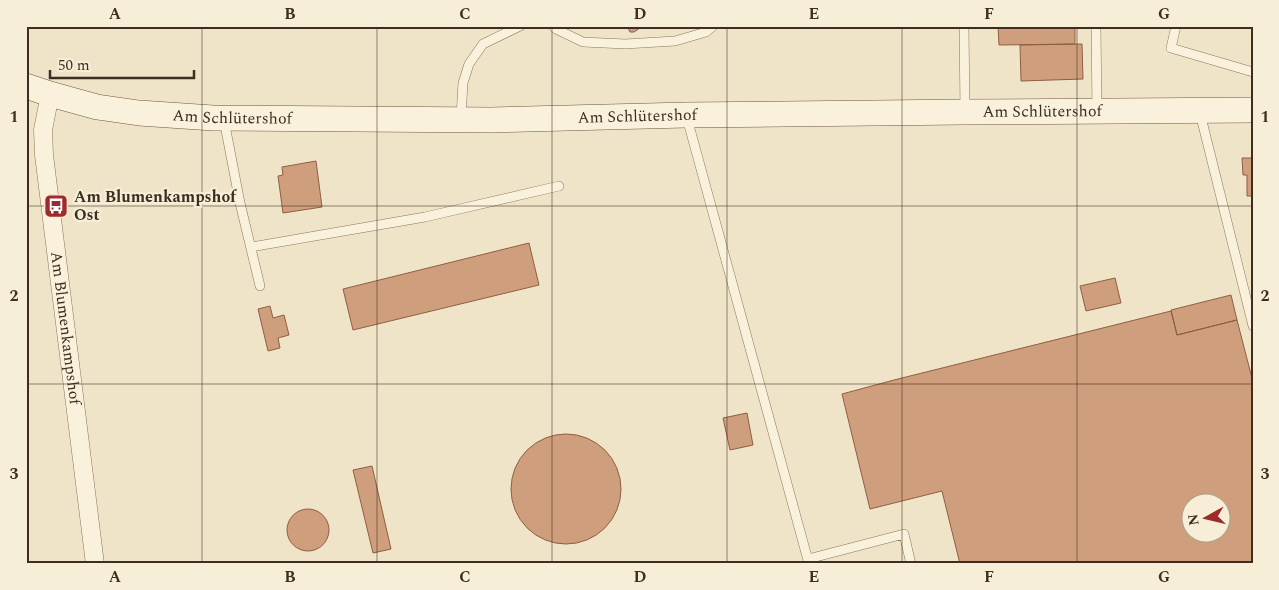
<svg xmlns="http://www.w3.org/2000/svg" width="1279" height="590" font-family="Spectral,serif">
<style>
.building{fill:#cf9f7d;stroke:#8d5f41;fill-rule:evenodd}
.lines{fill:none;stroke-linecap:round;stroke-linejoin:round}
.lane-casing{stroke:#8d765c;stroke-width:10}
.street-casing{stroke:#8d765c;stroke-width:19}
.secondary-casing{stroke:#6f573f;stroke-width:26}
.lane{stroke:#faf1dc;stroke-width:9}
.street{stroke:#faf1dc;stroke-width:18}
.secondary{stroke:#faf1dc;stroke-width:25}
.grid{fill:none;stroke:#3d2e20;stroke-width:1;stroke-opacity:0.55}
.labels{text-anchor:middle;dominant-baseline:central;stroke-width:4.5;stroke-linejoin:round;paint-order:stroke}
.street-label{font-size:16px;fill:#3d2e20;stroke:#f7eed8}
.poi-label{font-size:16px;font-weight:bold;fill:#3d2e20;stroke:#f7eed8;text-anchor:start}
.neatline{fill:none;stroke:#3d2e20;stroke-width:2}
.grid-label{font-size:16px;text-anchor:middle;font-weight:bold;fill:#3d2e20}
</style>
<rect width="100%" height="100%" fill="#f0e4c8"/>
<path class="building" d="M627 26H643L634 32H630Z
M998 26H1075V44L999 45Z
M1082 44 1083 79 1021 81 1020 45Z
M1242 158H1253V196H1247V175H1243Z
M316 161 322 207 283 213 278 176 283 175 282 167Z
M529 243 539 285 353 330 343 289Z
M1115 278 1121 303 1086 311 1080 286Z
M1231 295 1237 320 1177 335 1171 310Z
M270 306 273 318 284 315 289 335 278 338 280 348 268 351 258 309Z
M1171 311 1177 335 1237 320 1253 382V564H960L942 491 870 509 842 394 894 380ZM1192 502H1222V532H1192Z
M747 413 753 445 730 450 723 418Z
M511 489a55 55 0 1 1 110 0a55 55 0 1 1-110 0Z
M372 466 391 549 373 553 353 470Z
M287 530a21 21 0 1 1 42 0a21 21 0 1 1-42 0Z"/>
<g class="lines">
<g class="lane-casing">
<path id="lane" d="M553 26 556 29 583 42 625 44 675 41 706 32 713 26
M964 26 965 111
M1096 26 1097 111
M1176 26 1171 48 1253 72
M1200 113 1253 326
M461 117 463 83 469 64 483 44 520 26
M687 118 809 564
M224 120 240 203 260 286
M251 247 425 217 559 186
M808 559 904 534 911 564"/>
</g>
<g class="street-casing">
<g id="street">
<path id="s1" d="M50 94 43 130 44 155 95 564"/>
</g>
</g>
<g class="secondary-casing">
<g id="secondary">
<path id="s2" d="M26 86 50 94 97 107 139 113 213 118 491 120 686 115 965 112 1253 110"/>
</g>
</g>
<use href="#lane" class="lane"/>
<use href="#street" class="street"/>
<use href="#secondary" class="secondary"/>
</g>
<path class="grid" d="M202 26V564M377 26V564M552 26V564M727 26V564M902 26V564M1077 26V564M26 206H1253M26 384H1253"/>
<defs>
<g id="bus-square" transform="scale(1.25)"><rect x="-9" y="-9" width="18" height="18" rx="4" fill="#9e2a2b" stroke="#f7eed8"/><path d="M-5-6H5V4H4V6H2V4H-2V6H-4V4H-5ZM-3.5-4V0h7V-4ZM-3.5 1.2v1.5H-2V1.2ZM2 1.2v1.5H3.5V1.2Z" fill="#fff"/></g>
</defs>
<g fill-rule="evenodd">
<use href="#bus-square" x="56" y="206"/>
</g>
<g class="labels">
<g class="street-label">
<text stroke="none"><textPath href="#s2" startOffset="1020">Am Schlütershof</textPath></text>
<text stroke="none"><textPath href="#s2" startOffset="210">Am Schlütershof</textPath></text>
<text stroke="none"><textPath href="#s2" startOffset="615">Am Schlütershof</textPath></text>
<text stroke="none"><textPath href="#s1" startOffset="236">Am Blumenkampshof</textPath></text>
</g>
<g class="poi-label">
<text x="74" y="197">Am Blumenkampshof<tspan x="74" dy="18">Ost</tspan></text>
</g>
</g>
<rect width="1279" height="590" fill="none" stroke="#f7eed8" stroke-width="55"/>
<g transform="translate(1206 518) rotate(262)"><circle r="24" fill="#f7eed8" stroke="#ada18e"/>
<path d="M0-4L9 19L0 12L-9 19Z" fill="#9e2a2b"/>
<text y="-8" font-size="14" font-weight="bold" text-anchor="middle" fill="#3d2e20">N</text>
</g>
<path d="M50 70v8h144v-8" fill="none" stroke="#3d2e20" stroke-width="2.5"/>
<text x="58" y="70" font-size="15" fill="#3d2e20" stroke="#f7eed8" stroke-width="4" paint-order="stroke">50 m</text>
<rect x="28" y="28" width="1224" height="534" class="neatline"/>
<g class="grid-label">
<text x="115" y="19">A</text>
<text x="290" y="19">B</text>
<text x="465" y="19">C</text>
<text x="640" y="19">D</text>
<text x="814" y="19">E</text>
<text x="989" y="19">F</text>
<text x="1164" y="19">G</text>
<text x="14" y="122">1</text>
<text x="1265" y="122">1</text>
<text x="14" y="301">2</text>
<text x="1265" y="301">2</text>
<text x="14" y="479">3</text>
<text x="1265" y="479">3</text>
<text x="115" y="582">A</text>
<text x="290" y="582">B</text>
<text x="465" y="582">C</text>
<text x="640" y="582">D</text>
<text x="814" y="582">E</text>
<text x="989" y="582">F</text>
<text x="1164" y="582">G</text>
</g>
</svg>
